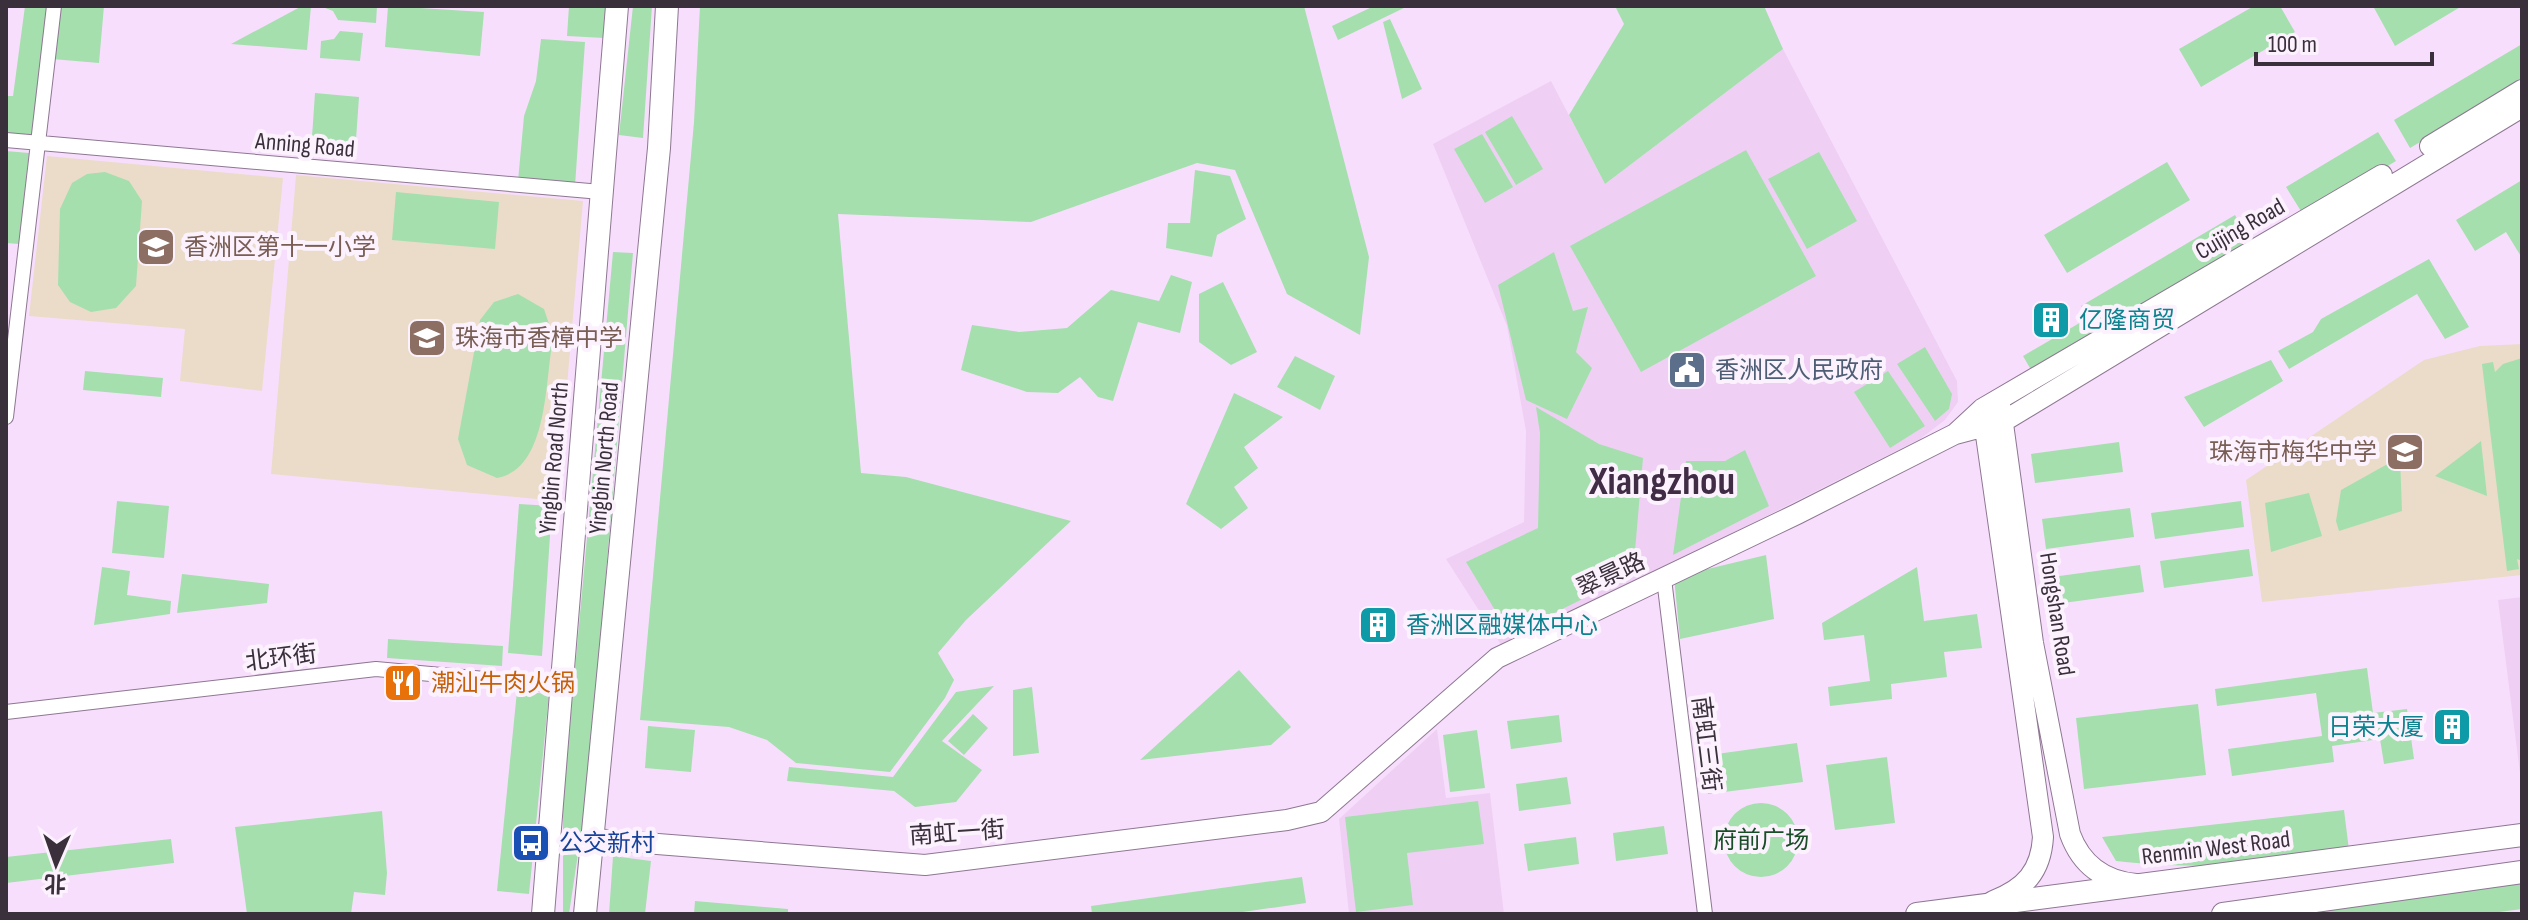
<svg xmlns="http://www.w3.org/2000/svg" width="2528" height="920" font-family="'Sofia Sans Condensed','Noto Sans SC',sans-serif">
<style>
.built{fill:#efd0f4}
.education{fill:#eadcc9}
.green{fill:#a5dfae}
.lines{fill:none;stroke-linecap:round;stroke-linejoin:round}
.street-casing{stroke:#8e7792;stroke-width:16}
.secondary-casing{stroke:#8e7792;stroke-width:22}
.primary-casing{stroke:#8e7792;stroke-width:24}
.street{stroke:#fff;stroke-width:14}
.secondary{stroke:#fff;stroke-width:20}
.primary{stroke:#fff;stroke-width:22}
.labels{text-anchor:middle;dominant-baseline:central;stroke-width:8;stroke-linejoin:round;paint-order:stroke}
.street-label{font-size:24px;fill:#3a303c;stroke:#fcf2fe}
.education-label{font-size:24px;fill:#785e54;stroke:#fcf2fe;text-anchor:start}
.culture-label{font-size:24px;fill:#0d838f;stroke:#fcf2fe;text-anchor:start}
.service-label{font-size:24px;fill:#4e5e75;stroke:#fcf2fe;text-anchor:start}
.food-label{font-size:24px;fill:#c56008;stroke:#fcf2fe;text-anchor:start}
.park-label{font-size:24px;fill:#194d27;stroke:#fcf2fe}
.transit-label{font-size:24px;fill:#164399;stroke:#fcf2fe;text-anchor:start}
.town-label{font-size:40px;font-weight:bold;fill:#402c44;stroke:#fcf2fe}
</style>
<rect width="100%" height="100%" fill="#f8defd"/>
<path class="built" d="M1783 49 1957 381 1958 402 1945 420 1920 439 1503 648 1446 559 1524 522 1526 431 1507 326 1433 144 1551 81 1605 184Z
M2522 597V789L2498 600Z
M1437 729 1446 798 1490 793 1504 914H1349L1339 819Z"/>
<path class="education" d="M47 156 283 178 262 391 180 381 185 329 29 316Z
M296 175 583 201 557 501 271 474Z
M2522 344V575L2262 602 2246 480 2424 360 2480 346Z"/>
<path class="green" d="M25 6H49L35 140 6 136V96H13Z
M57 6H104L99 63 52 59Z
M302 6H311L307 50 231 44Z
M320 6H377L376 23 338 20 333 11Z
M388 6 484 12 480 56 385 47Z
M569 6H607L604 38 567 36Z
M633 6H652L643 138 619 135Z
M700 6H1304L1369 257 1360 335 1287 294 1235 170 1197 163 1031 222 838 214 861 473 906 477 1071 521 966 620 938 653 954 680 945 698 890 772 796 763 767 740 729 727 640 720 694 122Z
M1374 6H1408L1338 40 1332 26Z
M1615 6H1764L1783 49 1605 184 1569 115 1624 24Z
M2254 6H2280L2295 32 2201 87 2179 49Z
M2373 6H2462L2395 46Z
M1390 19 1422 89 1402 99 1383 22Z
M340 31 363 33 360 61 320 58 321 41 334 39Z
M541 39 585 42 575 186 518 181 524 116 536 81Z
M2522 44V82L2410 148 2394 120Z
M315 93 359 97 355 154 311 151Z
M1512 116 1543 169 1516 185 1485 132Z
M2378 132 2396 161 2304 216 2286 187Z
M1482 134 1513 187 1485 203 1454 149Z
M1746 150 1816 276 1641 372 1570 246Z
M6 151 29 153 19 244 6 243Z
M1819 152 1857 221 1807 249 1768 179Z
M2167 162 2190 200 2067 273 2044 235Z
M1195 170 1230 176 1246 219 1217 235 1212 257 1166 248 1168 223H1190Z
M105 172 129 181 142 201 136 286 116 308 91 312 70 302 58 285 60 209 72 183 87 174Z
M2522 180V258L2506 232 2475 251 2456 220Z
M396 192 499 202 495 249 392 240Z
M2235 215 2253 246 2034 375 2023 356 2088 318 2081 306Z
M613 252 633 253 588 787 569 914H563V801Z
M1554 252 1573 311 1588 307 1576 352 1592 368 1567 419 1526 400 1498 285Z
M2429 259 2469 327 2445 339 2417 294 2289 369 2278 351 2313 332 2321 319Z
M1171 275 1192 282 1180 333 1138 322 1113 401 1098 397 1080 377 1058 393 1027 392 961 370 972 325 1019 332 1067 328 1111 290 1159 301Z
M1223 282 1257 352 1231 365 1199 342V294Z
M518 294 544 309 552 333V345C545 386 547 469 497 478L467 465 458 439 480 320 494 302Z
M1925 347 1952 394 1949 409 1935 421 1897 364Z
M1295 356 1335 376 1320 410 1277 387Z
M2522 358V561L2517 559 2519 569 2507 571 2482 364 2493 362 2495 372 2503 364Z
M2271 360 2283 381 2204 427 2184 397Z
M85 371 163 378 161 397 83 390Z
M1888 371 1925 426 1890 448 1854 392Z
M1234 393 1283 417 1244 447 1258 468 1234 487 1248 508 1221 529 1186 504Z
M1536 407 1599 444 1643 458 1633 574 1510 635 1466 562 1538 528 1540 433Z
M2481 441 2487 496 2435 476Z
M2119 442 2123 472 2035 483 2031 454Z
M1745 450 1769 506 1673 555 1686 461H1725Z
M2400 457 2402 511 2339 531 2336 521 2341 490Z
M2309 493 2322 536 2271 552 2265 503Z
M117 501 169 506 164 558 112 553Z
M2241 501 2244 527 2155 539 2151 513Z
M519 504 552 506 542 656 508 653Z
M2130 508 2134 537 2046 549 2042 519Z
M2249 549 2253 576 2164 588 2160 561Z
M1766 555 1774 619 1680 639 1674 577Z
M2140 565 2144 592 2056 604 2052 577Z
M102 567 130 571 127 595 171 601 170 614 94 625Z
M1917 567 1924 621 1977 614 1982 648 1944 652 1947 677 1891 684 1892 699 1830 706 1828 687 1870 681 1864 635 1824 640 1822 623Z
M182 574 269 584 267 603 177 613Z
M388 639 503 646 502 666 387 658Z
M2367 668 2373 713 2407 709 2414 759 2384 764 2380 739 2332 746 2334 762 2232 776 2228 749 2322 736 2316 693 2217 706 2215 689Z
M1239 670 1291 727 1271 745 1140 760Z
M994 686 942 741 982 770 956 802 915 807 894 791 787 781 789 767 893 777 956 692Z
M1032 687 1039 753 1013 756V690Z
M517 691 549 694 529 894 497 891Z
M2198 704 2206 775 2084 789 2076 718Z
M973 714 988 728 964 755 948 741Z
M1559 715 1562 742 1511 749 1507 721Z
M648 726 695 730 691 772 645 768Z
M1477 730 1485 788 1450 792 1443 735Z
M1797 743 1803 782 1708 794 1702 756Z
M1887 757 1895 823 1835 830 1826 765Z
M1567 777 1571 804 1519 811 1516 784Z
M1478 801 1484 844 1407 853 1413 905 1356 912 1345 817Z
M1724 840a37 37 0 1 1 74 0a37 37 0 1 1-74 0Z
M2344 810 2350 858C2268 865 2199 870 2116 861L2102 837Z
M382 811 387 873 385 895 354 892 351 914H247L235 827Z
M1664 826 1668 854 1616 861 1613 833Z
M1576 837 1579 864 1528 871 1524 844Z
M171 839 174 863 6 883V857Z
M613 856 651 861 645 914H609Z
M1302 877 1306 903 1229 914H1092L1091 906Z
M2522 879V909L2484 914H2252Z
M695 901 788 909V914H694Z"/>
<g class="lines">
<g class="street-casing">
<path id="street" d="M6 140 601 192
M6 417 54 6
M1664 579 1705 914
M6 712 376 669 561 686"/>
</g>
<g class="secondary-casing">
<path id="secondary" d="M2430 146 2522 90
M2001 409 2033 643 2070 834C2081 864 2103 881 2136 884
M1983 414 2043 837C2041 871 2025 889 1993 901
M1955 434 1982 409 2382 175
M594 839 925 865 1287 820 1321 812 1497 658 1797 514 1955 434 2004 421 2522 107"/>
</g>
<g class="primary-casing">
<path id="primary" d="M543 914 617 6
M585 914 659 148 667 6
M1917 914 2522 835
M2223 914 2522 872"/>
</g>
<use href="#street" class="street"/>
<use href="#secondary" class="secondary"/>
<use href="#primary" class="primary"/>
</g>
<defs>
<g id="school-square" transform="scale(2)"><rect x="-9" y="-9" width="18" height="18" rx="4" fill="#8d6e63" stroke="#fcf2fe"/><path d="M0-5L7-2L0 1L-7-2ZM-4 1L0 2.5L4 1V4Q0 6-4 4Z" fill="#fff"/></g>
<g id="building-square" transform="scale(2)"><rect x="-9" y="-9" width="18" height="18" rx="4" fill="#0f9aa8" stroke="#fcf2fe"/><path d="M-4-6H4V6H1V3H-1V6H-4ZM-2.5-4.3h1.7v1.8h-1.7ZM.8-4.3h1.7v1.8H.8ZM-2.5-1h1.7V.8h-1.7ZM.8-1h1.7V.8H.8Z" fill="#fff"/></g>
<g id="civic-square" transform="scale(2)"><rect x="-9" y="-9" width="18" height="18" rx="4" fill="#5c6f8a" stroke="#fcf2fe"/><path d="M-.6-6.5H3V-4.5H.6V-3L4-1V1h2V6H-6V1h2V-1L-.6-3ZM-1.2 2.5V6h2.4V2.5Z" fill="#fff"/></g>
<g id="restaurant-square" transform="scale(2)"><rect x="-9" y="-9" width="18" height="18" rx="4" fill="#e8710a" stroke="#fcf2fe"/><path d="M-5-6h1v4h1v-4h1v4h1v-4h1v5L-1.5 .5V6h-2V.5L-5-1ZM5-6V6H3V1.5H1.5Q1.5-4 5-6Z" fill="#fff"/></g>
<g id="bus-square" transform="scale(2)"><rect x="-9" y="-9" width="18" height="18" rx="4" fill="#1a4fb4" stroke="#fcf2fe"/><path d="M-5-6H5V4H4V6H2V4H-2V6H-4V4H-5ZM-3.5-4V0h7V-4ZM-3.5 1.2v1.5H-2V1.2ZM2 1.2v1.5H3.5V1.2Z" fill="#fff"/></g>
</defs>
<g fill-rule="evenodd">
<use href="#school-square" x="156" y="247"/>
<use href="#building-square" x="2051" y="320"/>
<use href="#school-square" x="427" y="338"/>
<use href="#civic-square" x="1687" y="370"/>
<use href="#school-square" x="2405" y="452"/>
<use href="#building-square" x="1378" y="625"/>
<use href="#restaurant-square" x="403" y="683"/>
<use href="#building-square" x="2452" y="727"/>
<use href="#bus-square" x="531" y="843"/>
</g>
<g class="labels">
<g class="street-label">
<text transform="translate(305 145) rotate(5)">Anning Road</text>
<text transform="translate(2240 229) rotate(-30)">Cuijing Road</text>
<text transform="translate(554 458) rotate(-85)">Yingbin Road North</text>
<text transform="translate(604 458) rotate(-85)">Yingbin North Road</text>
<text transform="translate(1611 575) rotate(-25)">翠景路</text>
<text transform="translate(2057 614) rotate(81)">Hongshan Road</text>
<text transform="translate(281 658) rotate(-7)">北环街</text>
<text transform="translate(1706 744) rotate(83)">南虹三街</text>
<text transform="translate(957 833) rotate(-4)">南虹一街</text>
<text transform="translate(2216 848) rotate(-7)">Renmin West Road</text>
</g>
<g class="education-label">
<text x="184" y="247">香洲区第十一小学</text>
<text x="455" y="338">珠海市香樟中学</text>
<text x="2377" y="452" text-anchor="end">珠海市梅华中学</text>
</g>
<g class="culture-label">
<text x="2079" y="320">亿隆商贸</text>
<text x="1406" y="625">香洲区融媒体中心</text>
<text x="2424" y="727" text-anchor="end">日荣大厦</text>
</g>
<g class="service-label">
<text x="1715" y="370">香洲区人民政府</text>
</g>
<g class="food-label">
<text x="431" y="683">潮汕牛肉火锅</text>
</g>
<g class="park-label">
<text x="1761" y="840">府前广场</text>
</g>
<g class="transit-label">
<text x="559" y="843">公交新村</text>
</g>
<g class="town-label">
<text x="1662" y="482">Xiangzhou</text>
</g>
</g>
<rect width="2528" height="920" fill="none" stroke="#3a303c" stroke-width="16"/>
<g transform="translate(56 864) rotate(182)" stroke="#fcf2fe" stroke-width="6" paint-order="stroke">
<path d="M0-6L14 30L0 20L-14 30Z" fill="#3a303c"/>
<text y="-12" font-size="22" font-weight="bold" text-anchor="middle" fill="#3a303c">北</text>
</g>
<path d="M2256 52v12h176v-12" fill="none" stroke="#3a303c" stroke-width="4"/>
<text x="2268" y="52" font-size="24" fill="#3a303c" stroke="#fcf2fe" stroke-width="6" paint-order="stroke">100 m</text>
</svg>
